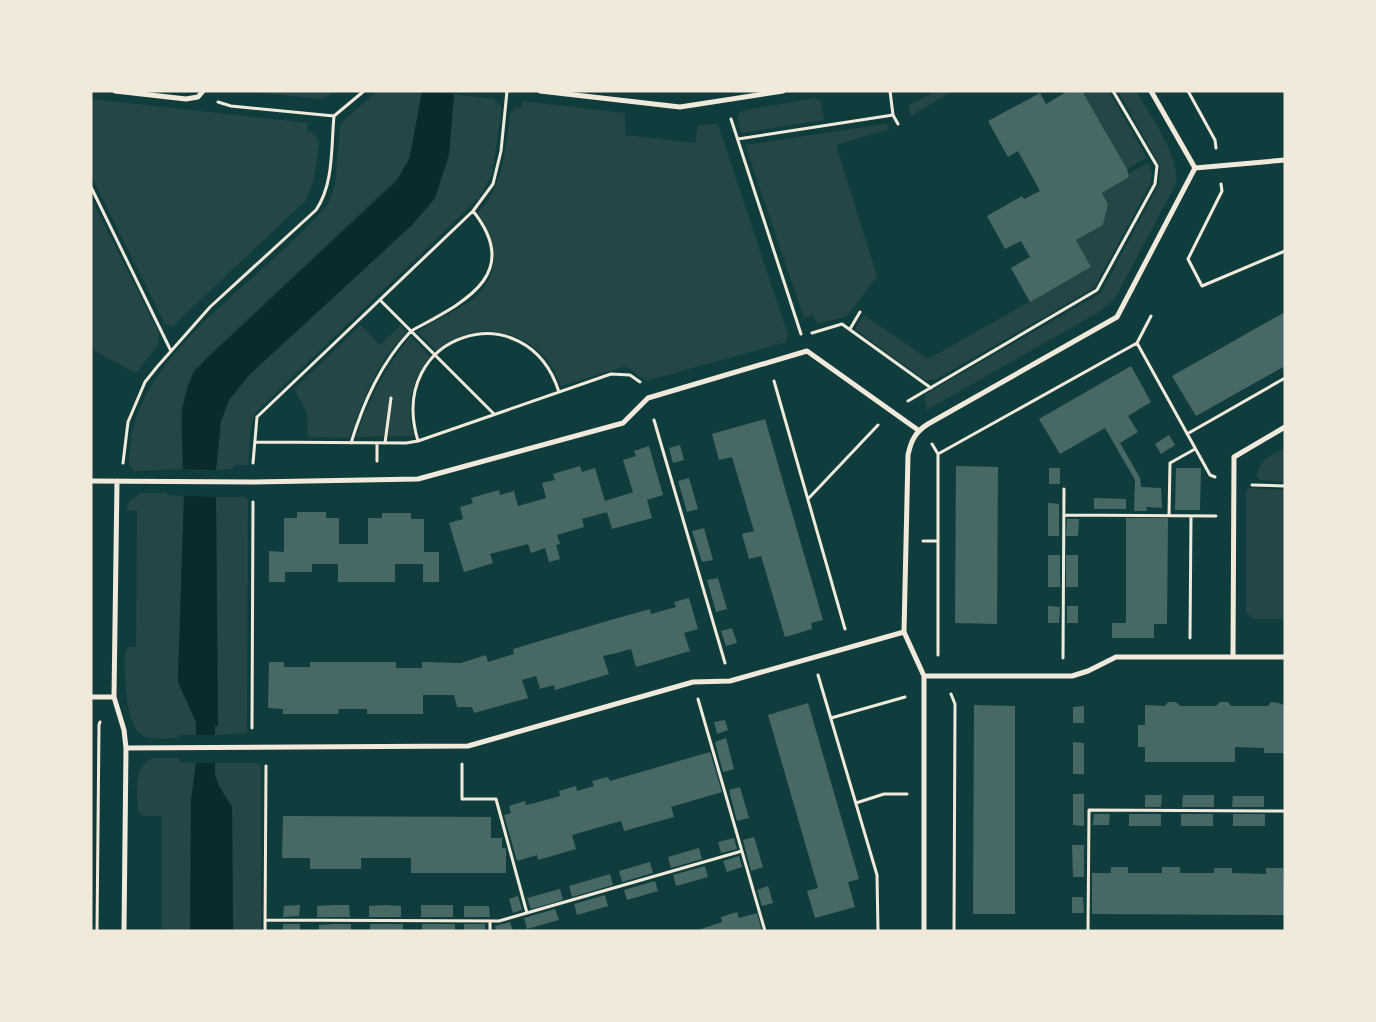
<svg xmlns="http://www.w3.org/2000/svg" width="1376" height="1022" font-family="'IBM Plex Sans',sans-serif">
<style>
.green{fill:#244646}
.water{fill:#0a2a2b}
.building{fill:#486865}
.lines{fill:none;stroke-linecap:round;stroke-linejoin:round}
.path{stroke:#f1e9da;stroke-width:3}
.minor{stroke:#f1e9da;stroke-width:5}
</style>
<rect width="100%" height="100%" fill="#0f3d3e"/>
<path class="green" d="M244 91H336L325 98 319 99Z
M377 91H422L410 157 402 174 205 359 188 385 181 410 183 469 134 471C126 463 130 452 131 442 141 349 272 273 328 204L335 185 340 126 343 121Z
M935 91H953L911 116 908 106Z
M1082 91H1109L1147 158 1127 169Z
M1118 91H1136C1150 116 1180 155 1176 184L1114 300 1097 313 927 410 924 395 1101 293 1159 184 1160 167 1156 158Z
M454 94 494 99 502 108 492 174 480 197 256 412 251 427 248 465H235L233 469 216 470 220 421 229 400 249 375 413 224 449 155Z
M816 98 821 102 824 120 741 133 737 118 739 113 745 110Z
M91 99 308 123 307 131C314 133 317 136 319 143L314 180 305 201 173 326 165 324 91 176Z
M522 101 625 113V135L695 143 698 125 718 124 788 335 786 342 646 381 629 368 623 367 561 386C557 378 554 369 549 362 533 339 495 325 468 334 457 337 447 345 437 351L418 332C435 319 457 312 474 298 502 276 497 239 478 213 504 184 505 151 510 115L515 107 521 108Z
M884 124H887L889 129 836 145 877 276 847 316 818 324 813 315 804 318 745 145Z
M1148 163 1152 172 1150 185 1094 288 935 380H925L856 330V326L864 315 928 359 1091 267 1076 240 1103 225 1108 204 1102 193 1129 177 1128 174Z
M91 198 159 333 158 345 136 373 91 349Z
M361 325 380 345 401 325 407 333C378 359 362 401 350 438L308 437 307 412 294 389Z
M411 336 430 357C411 379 405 408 414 436L356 437C369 399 385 368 411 336Z
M1285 448V482L1261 480 1257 477C1258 460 1270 456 1285 448Z
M1250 488 1285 490V619H1254L1246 612V491Z
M141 493H167V495L184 496 178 682 196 722V735H180L177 738C168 738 155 740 146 737 123 730 125 669 125 651L129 647H136L137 511 126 510 130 501Z
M216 497H245L248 501 247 729 246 733 215 735V726L218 725Z
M153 758H179L180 762 196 763 191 801 190 931H162V816H143L138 810C138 791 132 767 153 758Z
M215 763H258L261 765V931H233L232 807 219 786 215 775Z"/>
<path class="water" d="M422 91 454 94 449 155 435 198 413 224 249 375 229 400 221 421 216 470 183 469C183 430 177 410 194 371L396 182 410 157Z
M184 496 216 497 218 726H215V735H196V722L178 682Z
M196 763H215V775L219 786 232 807 233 931H190L191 801Z"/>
<path class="building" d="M1068 91H1082L1127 169 1129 177 1102 193 1108 204 1103 225 1076 240 1091 267 1030 302 1011 268 1030 257 1021 241 1005 249 987 216 1022 196 1024 199 1040 191 1018 151 1008 157 988 121 1040 93 1046 104Z
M1285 312V366L1196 416 1172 376Z
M1131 366 1151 402 1128 416 1138 432 1120 443 1140 478 1141 487 1161 488 1162 508 1146 507 1147 511H1134L1135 480 1105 428 1060 454 1039 419Z
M765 419 823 620 811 623 812 629 785 637 761 556 749 559 742 534 754 531 732 457 719 460 712 434Z
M1169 435 1175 445 1161 454 1155 444Z
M680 445 684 460 673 463 669 448Z
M649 446 663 495 647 500 652 518 612 529 607 512 582 519 584 527 557 535 560 544 556 545 560 559 549 562 545 548 531 553 528 544 490 554 493 563 464 572 449 523 463 519 460 507 473 503 471 498 499 490 500 495 514 491 518 506 546 498 542 483 555 480 553 474 580 466 582 472 595 468 605 501 633 492 623 460 636 456 634 451Z
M956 466 998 467 997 624 955 623Z
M1049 468H1060V484H1049Z
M1176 468H1201L1200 510H1175Z
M689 478 698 509 687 512 678 481Z
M1094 498 1126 499V509H1094Z
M1048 503 1059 504V536H1048Z
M297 512H326V518H339V544H368V518H382V513H411V519H424V552H439V582H423V564H395V582H338V564H312V572H285V582H269V551L284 552V518H297Z
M1126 518H1168L1167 624H1154V638H1112V623H1126Z
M1067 519H1079L1078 536H1066Z
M704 528 713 560 702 562 692 531Z
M1048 555H1060V587H1048Z
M1066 555H1078V587H1066Z
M718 578 727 609 716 612 707 580Z
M689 598 698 629 684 633 690 651 636 667 631 649 617 653 603 656 609 674 555 690 554 685 540 689 536 676 522 680 528 698 474 713 472 707H457L454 695H423V714H367V709H339L338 714H283V709L268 708 269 662H284V667H310V662H396V668H422V662L461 663 486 655 488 662 514 654 513 649 607 621 650 609 651 614 676 607 674 602Z
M1048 606 1060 607 1059 623H1048Z
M1067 606H1078V623H1067Z
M732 628 737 643 726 646 721 631Z
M1168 702H1176L1180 706H1216L1220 702H1228L1231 706H1268L1271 702 1279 703 1285 706V753H1264V748L1235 747V762H1145V747H1138V725H1145V705L1165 706Z
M808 703 859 879 848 882 855 907 815 918 807 891 818 888 768 715Z
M974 705 1015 706V914H973Z
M1084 706V723H1073V707Z
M725 720 728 730 717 734 714 722Z
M726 738 734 769 723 772 715 742Z
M1073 742 1084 743V774H1073Z
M710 752 722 792 671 807 674 817 624 831 621 821 572 835 576 849 538 860 537 855 517 861 504 815 511 813 509 806 525 801 526 805 535 803 560 796 559 791 576 786 577 791 594 786 592 781 608 777 610 781Z
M740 787 749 818 737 821 729 790Z
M1073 794H1084V826L1073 825Z
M1145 795H1162L1161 807H1145Z
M1183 795H1214V807H1182Z
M1233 796H1264V807H1232Z
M1094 814H1110L1109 825H1093Z
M1129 814H1161V826H1129Z
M1181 814H1213V826H1181Z
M1233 814H1265V826H1233Z
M283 816 491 817V838H502V848H506V873H411V858H361V869H310V858H282Z
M754 837 763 867 751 871 743 840Z
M734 838 737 849 721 853 718 842Z
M1072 845H1084V877H1073Z
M699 848 702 859 671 868 668 857Z
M739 856 742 867 727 872 723 861Z
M650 862 653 873 622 882 619 871Z
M705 866 708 877 676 886 673 875Z
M1111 867H1128V873H1162V867H1180V873H1214V868H1232V873L1266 874V868H1283L1285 915 1092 914V873H1111Z
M610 874 613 885 572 897 569 886Z
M655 881 658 891 627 900 624 890Z
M768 886 773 903 762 906 757 890Z
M560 889 563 900 531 909 527 898Z
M605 895 608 906 577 915 574 904Z
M518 896 522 910 513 913 509 899Z
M1072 897H1083L1084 913H1072Z
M300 905 299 916 283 917 284 906Z
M333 905H349L350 917H317V906Z
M385 905 401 906V917H369V906Z
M421 905H453V917H421Z
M464 906H489L490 917H464Z
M555 909 559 920 527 929 524 918Z
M737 912 739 918 757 913 762 931H695L722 922 721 917Z
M510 922 513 931H496L495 926Z
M283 924H300V931H283Z
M335 924H351V931H319V925Z
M370 924H403V931H370Z
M422 924H455V931H422Z
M464 924H485V931H464Z"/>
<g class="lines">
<path class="path" d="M1188 91 1215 140 1216 148
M218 102 231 106 334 116
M893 115 898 124
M334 116 364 91
M731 119 801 334
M738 139 893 115 890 91
M1221 184 1222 191 1188 259 1202 286 1285 251
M91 187 171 351
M380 300 494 414
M850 329 860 312
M812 333 842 324 931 388
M1137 343 1210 475 1215 477
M774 381 845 629
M908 401 1097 290 1155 184 1157 166 1113 91
M654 420 725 663
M1187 434 1285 378
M418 441C385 332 527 290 559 392
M255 442 406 443 418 441 611 374 630 375 640 382
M351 443C364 401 381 363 411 331 460 304 525 276 473 211
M385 443 391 398
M932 444 938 454V655
M938 454 1137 343 1151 316
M377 461V443
M123 463 128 422 145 382 157 367 210 307 316 210C334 184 331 147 334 116
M253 463 257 417 473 211 493 184 501 151 507 91
M1252 485 1285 486
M808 499 878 425
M1064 515 1216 516
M1169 516 1170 463 1195 449
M923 541H938
M1190 638 1191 516
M1063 658 1064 489
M818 675 877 875 878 931
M951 694 955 704 954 931
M698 699 765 931
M831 718 905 697
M252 728 253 502
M462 764V799H496L527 913
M856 803 884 794H907
M266 920 499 921 742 851
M490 921V931
M97 931 99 725 100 722
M265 931 266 766
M1088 931 1089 810 1285 811"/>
<path class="minor" d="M115 91 186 99 198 97 203 91
M540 91 680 107 783 91
M1195 168 1285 160
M91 481 253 482 418 479 623 423 648 398 807 351 918 430
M117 481 114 697 124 730 126 748 124 931
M1233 657 1234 457 1285 427
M924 676H1072L1088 671 1116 657H1285
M91 697H114
M126 748 468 746 693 682 730 681 904 632
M924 931V676L904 632 908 455C911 441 915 432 928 424L1117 317 1195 168 1151 91"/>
</g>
<rect width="1376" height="1022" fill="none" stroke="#f1e9da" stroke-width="185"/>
</svg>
